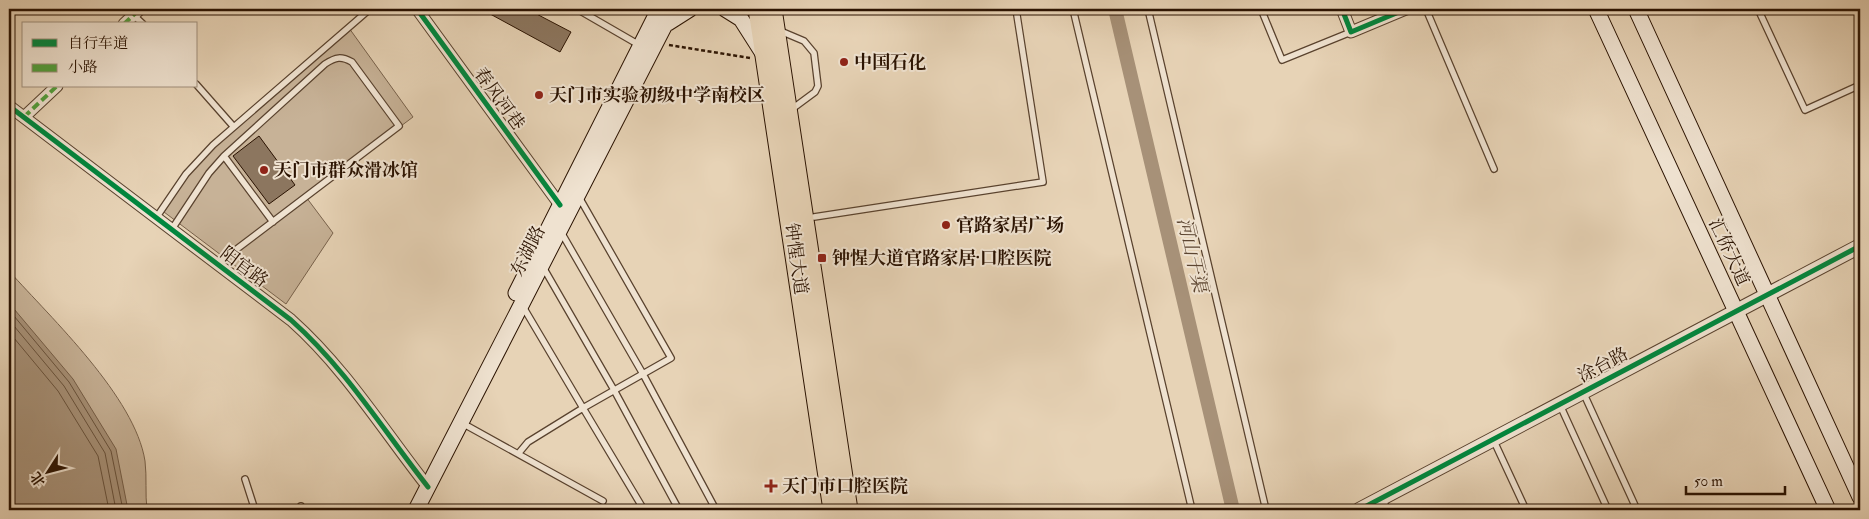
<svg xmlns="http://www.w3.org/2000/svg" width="1869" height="519" font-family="'IM FELL Double Pica','Noto Serif SC',serif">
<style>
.green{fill:#c7b297;stroke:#78624c}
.water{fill:#a79178;stroke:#755e48}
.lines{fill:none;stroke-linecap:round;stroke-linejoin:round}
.shore{stroke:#68523c;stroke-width:1}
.canal{stroke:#a79178;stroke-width:14}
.building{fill:#8c765f;stroke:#2a1201}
.service-casing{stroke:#59422e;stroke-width:8}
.minor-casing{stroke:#59422e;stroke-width:13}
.tertiary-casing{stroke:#59422e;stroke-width:16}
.secondary-casing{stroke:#2a1201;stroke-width:17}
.trunk-casing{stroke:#2a1201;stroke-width:21}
.path{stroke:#2a1201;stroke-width:2.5;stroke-dasharray:4 2.5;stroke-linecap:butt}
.service{stroke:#efe2d0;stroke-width:5.5}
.minor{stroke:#efe2d0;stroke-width:11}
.tertiary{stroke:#efe2d0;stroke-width:14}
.secondary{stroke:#efe2d0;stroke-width:15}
.trunk{stroke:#e7d3b6;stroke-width:19}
.quiet{stroke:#51a03c;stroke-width:4;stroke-dasharray:8 4;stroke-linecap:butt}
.cycleway-casing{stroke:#efe2d0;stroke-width:8}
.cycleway{stroke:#00873e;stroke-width:5}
.poi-dot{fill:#8f2418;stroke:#efe2d0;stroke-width:2}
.labels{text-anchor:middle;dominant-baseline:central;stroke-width:4;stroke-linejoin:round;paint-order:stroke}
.poi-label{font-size:18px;font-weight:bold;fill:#2a1201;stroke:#efe2d0;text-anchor:start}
.street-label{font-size:18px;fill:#2a1201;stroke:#efe2d0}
.water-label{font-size:19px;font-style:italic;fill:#5c4531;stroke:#efe2d0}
</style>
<rect width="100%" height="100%" fill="#e7d3b6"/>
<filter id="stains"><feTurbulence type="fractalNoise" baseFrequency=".004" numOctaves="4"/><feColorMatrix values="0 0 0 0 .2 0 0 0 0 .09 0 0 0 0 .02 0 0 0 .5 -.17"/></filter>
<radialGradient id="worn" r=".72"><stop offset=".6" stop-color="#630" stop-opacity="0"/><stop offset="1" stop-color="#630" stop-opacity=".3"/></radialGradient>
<path class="green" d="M349 28 413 117 306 197 333 233 286 304 164 212 187 177 215 146Z
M9 271C52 319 135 397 145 461 147 477 145 494 147 510H9Z"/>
<path class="water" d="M9 303 73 379 116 449 128 510H9Z"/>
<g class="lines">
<path class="shore" d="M9 310 69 382 111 451 123 510
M9 320 64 386 105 453 116 510
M9 332 58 391 98 456 109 510"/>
<path class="canal" d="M1115 9 1233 510"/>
</g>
<path class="building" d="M481 9H527L571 32 560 52Z
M259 136 295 185 269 204 233 156Z"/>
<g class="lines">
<g class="service-casing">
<path id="service" d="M127 9 143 24
M577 9 641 46
M1073 9 1192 510
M1148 9 1266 510
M1261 9 1282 60 1351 32
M1426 9 1494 169
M1758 9 1805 110 1860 85
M778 30 804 41 814 53 818 86 815 92 792 109
M196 84 233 126
M224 156 273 222
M814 217 1043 182 1016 9
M156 218 186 174 213 145 370 9
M172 229 209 173 224 156 325 64C336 57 341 56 352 62L399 126 217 264
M561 232 643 374 716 510
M543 267 614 390 679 510
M522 305 583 408 671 358 579 197
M1583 392 1637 510
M1560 405 1608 510
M462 423 603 501
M1493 439 1526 510
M518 454 528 442 583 408 644 510
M245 479 255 510
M1382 499 1388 510
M301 506 302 510"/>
</g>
<g class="minor-casing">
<path id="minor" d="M417 9 560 205
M1342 9 1351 32 1406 9
M124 24 140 9
M9 106 291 320C346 369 383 430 428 487
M24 117 57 86"/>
</g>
<g class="tertiary-casing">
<path id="tertiary" d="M1359 510 1860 246"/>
</g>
<g class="secondary-casing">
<path id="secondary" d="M725 9 741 19 762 52
M1596 9 1828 510
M1636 9 1860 497
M668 23 690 9
M516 293 659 9
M416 510 673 9"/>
</g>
<g class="trunk-casing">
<path id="trunk" d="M758 9 833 510
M772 9 848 510"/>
</g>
<path class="path" d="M669 45 750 58"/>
<use href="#service" class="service"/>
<use href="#minor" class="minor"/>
<use href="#tertiary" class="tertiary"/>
<use href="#secondary" class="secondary"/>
<use href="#trunk" class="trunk"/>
<path class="quiet" d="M124 24 140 9
M24 117 57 86"/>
<g class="cycleway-casing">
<path id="cycleway" d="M417 9 560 205
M1342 9 1351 32 1406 9
M9 106 291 320C346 369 383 430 428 487
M1359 510 1860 246"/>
</g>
<use href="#cycleway" class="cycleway"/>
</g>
<g class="poi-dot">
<circle cx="844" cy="62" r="5"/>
<circle cx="539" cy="95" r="5"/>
<circle cx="264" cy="170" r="5"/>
<circle cx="946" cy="225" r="5"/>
<rect x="817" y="253" width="10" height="10" rx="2.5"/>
<path d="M768.5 478.5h5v5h5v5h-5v5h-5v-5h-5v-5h5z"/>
</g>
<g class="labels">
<g class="poi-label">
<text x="854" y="62">中国石化</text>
<text x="549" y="95">天门市实验初级中学南校区</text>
<text x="274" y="170">天门市群众滑冰馆</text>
<text x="956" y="225">官路家居广场</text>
<text x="832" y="258">钟惺大道官路家居·口腔医院</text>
<text x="782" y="486">天门市口腔医院</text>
</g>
<g class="street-label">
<text transform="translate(499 99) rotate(54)">春风河巷</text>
<text transform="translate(528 251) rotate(-63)">东湖路</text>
<text transform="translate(1729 252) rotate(65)">汇侨大道</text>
<text transform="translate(796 259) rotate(82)">钟惺大道</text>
<text transform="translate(244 267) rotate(37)">阳官路</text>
<text transform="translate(1603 365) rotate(-28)">涂台路</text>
</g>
<g class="water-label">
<text transform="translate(1192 255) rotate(77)">河山干渠</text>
</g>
</g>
<rect width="1869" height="519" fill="none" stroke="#e7d3b6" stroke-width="30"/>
<rect x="10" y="10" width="1849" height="499" fill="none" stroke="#2a1201" stroke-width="2.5"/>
<rect x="15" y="15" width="1839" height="489" fill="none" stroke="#2a1201"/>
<rect x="22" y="22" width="175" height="65" fill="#efe2d0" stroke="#a08f7d"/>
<rect x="32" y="39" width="25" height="8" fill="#00873e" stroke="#a08f7d"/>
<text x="68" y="48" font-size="15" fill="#2a1201">自行车道</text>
<rect x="32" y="64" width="25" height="8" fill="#51a03c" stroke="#a08f7d"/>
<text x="68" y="72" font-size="15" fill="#2a1201">小路</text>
<g transform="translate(48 472) rotate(234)" stroke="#efe2d0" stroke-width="4" paint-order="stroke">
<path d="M0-4L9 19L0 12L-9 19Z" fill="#2a1201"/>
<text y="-8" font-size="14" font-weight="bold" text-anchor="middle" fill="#2a1201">北</text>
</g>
<path d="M1686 486v8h99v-8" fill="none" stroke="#2a1201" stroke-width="2.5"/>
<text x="1694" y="486" font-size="15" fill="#2a1201" stroke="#efe2d0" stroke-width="4" paint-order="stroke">50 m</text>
<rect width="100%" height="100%" filter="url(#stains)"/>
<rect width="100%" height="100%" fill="url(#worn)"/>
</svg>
